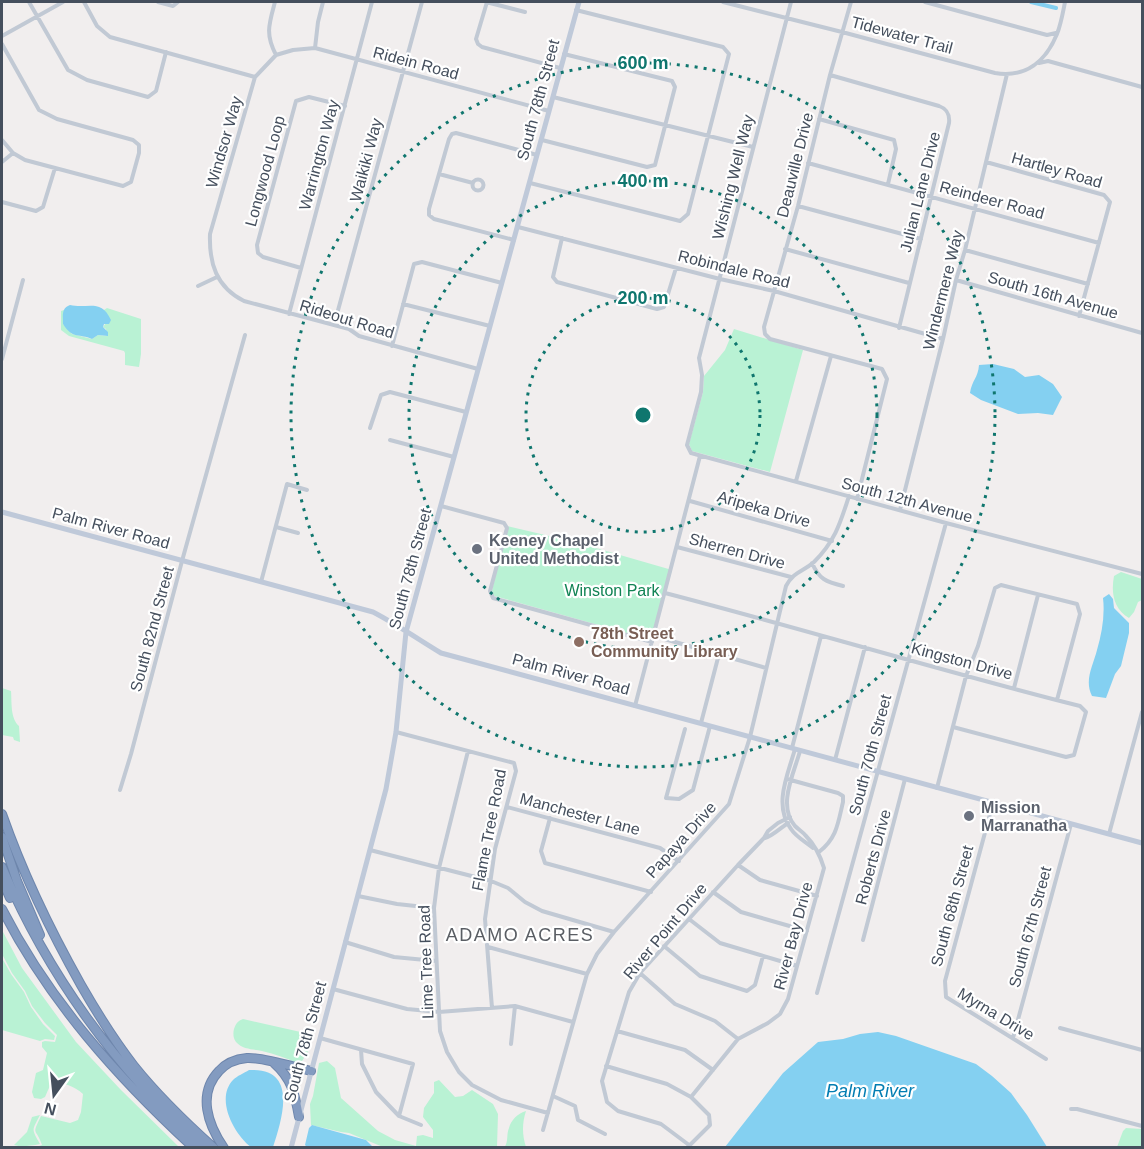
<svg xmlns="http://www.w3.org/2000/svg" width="1144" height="1149" font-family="Arial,sans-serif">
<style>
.green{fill:#b9f2d4}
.water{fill:#84d0f1}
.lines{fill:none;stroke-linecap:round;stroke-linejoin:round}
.canal{stroke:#84d0f1;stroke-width:4}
.highway-casing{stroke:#6e86ac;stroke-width:10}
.street{stroke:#c1c9d4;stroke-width:4}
.secondary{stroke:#bfc9d9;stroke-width:5}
.highway{stroke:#839bc0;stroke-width:8}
.ring{fill:none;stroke:#0f766e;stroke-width:3;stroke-dasharray:3 6}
.worship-dot{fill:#6b7280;stroke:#fff;stroke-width:2}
.education-dot{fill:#8d6e63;stroke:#fff;stroke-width:2}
.labels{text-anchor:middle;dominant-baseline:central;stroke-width:4.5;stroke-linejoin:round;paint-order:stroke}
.street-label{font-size:16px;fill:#454f5d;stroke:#fff}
.worship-label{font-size:16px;font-weight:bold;fill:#5b616d;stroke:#fff;text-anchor:start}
.park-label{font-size:16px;fill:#118354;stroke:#fff}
.education-label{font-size:16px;font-weight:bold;fill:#785e54;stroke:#fff;text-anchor:start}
.neighbourhood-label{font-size:18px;letter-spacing:1.5px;fill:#5a5e64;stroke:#fff}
.water-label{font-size:18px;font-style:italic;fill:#037db2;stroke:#fff}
.centre{fill:#0f766e;stroke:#fff;stroke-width:3}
.ring-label{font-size:18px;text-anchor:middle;font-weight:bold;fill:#0f766e;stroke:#fff;stroke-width:4.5;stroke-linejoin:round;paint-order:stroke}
</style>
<rect width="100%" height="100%" fill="#f1eeee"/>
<path class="green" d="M107 308 141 319V354L139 367 125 365V353L124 351 69 336 61 330V311L64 310 63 324 72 334 92 339 98 335 107 336 106 329 103 327 106 323 104 310Z
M734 329 803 350 770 472 692 451 689 444 703 392 704 376 725 350Z
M507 526 575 542 672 570 652 640 491 595Z
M1121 572 1142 579V600L1138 602 1134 612 1129 618C1113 609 1111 592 1114 576Z
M2 688 11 691C12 702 10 718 19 726L20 742 14 740 13 737 2 735V743Z
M2 930 22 968 76 1042 121 1090 179 1147H36L42 1145C36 1127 31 1137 41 1116L70 1123 78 1120 81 1112 83 1094C75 1086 63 1083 52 1081L45 1097 41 1099 34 1098 32 1092 36 1073 43 1070 47 1053 42 1047V1042L45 1041 55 1042 57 1035 45 1023 32 1006 25 991 12 973 2 954Z
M2 958 11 974 24 992 31 1007 43 1024 55 1036 54 1040 45 1039 40 1041 2 1030Z
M243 1019 305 1033 306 1036 304 1043 308 1052 302 1061 298 1064C287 1058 275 1054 262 1051 254 1049 243 1050 236 1042 233 1038 233 1033 234 1029 236 1023 238 1021 243 1019Z
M327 1061 335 1068 341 1098 378 1131 395 1140 416 1146 417 1136 423 1135 433 1138V1130L423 1117 424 1108 434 1093V1082L439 1080 455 1097 463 1096 472 1090 493 1104 498 1114 497 1147H499H383L349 1133 341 1132 311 1125 310 1104 313 1096 319 1063Z
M526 1111C522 1123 522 1135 526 1147L504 1148C509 1141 506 1135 509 1128 511 1120 518 1113 526 1111Z
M40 1115C32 1131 31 1128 40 1144 34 1146 27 1145 23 1147L14 1145 27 1132 32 1117Z
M1126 1128 1142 1129V1147H1117L1123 1131Z"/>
<path class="water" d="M70 305C88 309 101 298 111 320L109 324H104L103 327 108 332V336L98 335 92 339C79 333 73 340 63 324 63 316 61 308 70 305Z
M993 364 1014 369 1025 377 1039 375 1053 384 1062 397 1053 415 1038 413 1018 414 981 400 970 393C972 380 978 378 979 365Z
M1109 594 1113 599 1114 608 1129 623V633L1121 666 1115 674 1106 698 1092 696C1084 680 1093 666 1097 650 1102 633 1105 615 1103 598Z
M878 1032 896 1036 976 1064 992 1076 1011 1093 1027 1115 1047 1147H725L783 1073 818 1042 843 1039 860 1034Z
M249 1070C299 1067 282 1119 273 1147H251C234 1134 215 1099 233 1080 237 1076 244 1073 249 1070Z
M312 1125 366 1140 373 1147H307L305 1145 309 1128Z"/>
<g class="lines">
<path class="canal" d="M1031 2 1056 8"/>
<g class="highway-casing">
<path id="highway" d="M2 814C23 874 50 930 81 985 97 1013 114 1040 134 1066 158 1096 185 1122 214 1148
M2 837 17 881 40 935
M2 867C47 974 117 1070 204 1148
M2 880 10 898
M2 909C49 1001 118 1078 194 1148
M274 1063C292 1079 295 1094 299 1117
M224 1148C208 1125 197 1094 219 1071 226 1063 236 1059 247 1058 263 1057 294 1067 311 1071"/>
</g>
<path class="street" d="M29 2 68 70 87 80 148 97 156 91 166 52
M84 2 97 26 110 37 255 77
M158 2 173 6 178 2
M275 2C269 24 265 34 276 55
M486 2 525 12
M487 2 476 39 478 44 482 47 560 68
M723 2 842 32 995 73C1026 78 1046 61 1057 34 1061 24 1063 12 1065 2
M791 2 699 358 702 375 701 392 687 445 691 453 946 523 1142 574
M851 2 830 75 798 206 764 327 765 334 770 339 882 369 887 379 857 499
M925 2 1047 35 1056 33
M2 36 63 2
M2 44 39 110 57 119 133 140 139 145V153L131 182 123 186 25 160 13 153 2 140
M315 48 318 22 323 2
M1039 63 1048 61 1142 87
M830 75 939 106C947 109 950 114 949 123L899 328
M553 97 753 147
M819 119 894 140 896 149 888 184
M542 140 647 167 655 165 675 87 672 81 564 54
M2 162 13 153
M986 162 1104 195 1110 202 1079 316
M808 163 1099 243
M439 174 473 183
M472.5 185a5.5 5.5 0 1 1 11 0a5.5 5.5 0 1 1-11 0Z
M530 183 680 221 688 214 729 54 723 47 576 10
M2 202 36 211 43 207 55 168
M798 206 921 239
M518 227 720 279 774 291 943 339
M562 238 553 277 557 282 657 309 664 307 676 268
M514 240 434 219 429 215V209L449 139 452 134 456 133 537 155
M785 249 909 283
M965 250 1088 284
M301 268 263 257 258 253 257 245 296 101 309 97 345 106
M956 280 1142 333
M198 286 217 277
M403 304 490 326
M289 314 372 2
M334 325 422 2
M392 346 414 264 422 262 502 283
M2 359 23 280
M478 369 359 336 349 329 244 301C216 287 209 263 210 234L255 77 276 55 293 50 315 48 549 111
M370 428 381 395 390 392 466 412
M390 440 454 457
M796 481 831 356
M690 501 832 541
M441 506 504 523 507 528 490 591 493 598 652 642
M900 510 943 339 956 280 965 250 1007 74
M276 527 298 533
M677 547 791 577
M812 563C819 579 826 582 843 586
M261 582 287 484 307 490
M665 593C804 629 941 671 1080 706L1086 712 1074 755 1066 757 953 727
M654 636 766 668
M1014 688 1038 595
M635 706 700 456
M701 723 719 654
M685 729 666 798 679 799 693 790 710 726
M396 732 514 763 516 771 495 849 485 919 492 1008
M792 748 821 636
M795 749C788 774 773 805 791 829 796 837 806 842 813 848
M468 751 439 868 434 908 440 1031 447 1052 459 1072 472 1085 501 1100 548 1113
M835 760 865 647
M787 779 838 793 843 796V802C838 823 837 838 819 852
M937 788 966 676 978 646 995 588 1001 585 1077 604 1080 614 1057 700
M120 790 131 754 182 561 245 335
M993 803 945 981 946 997 1046 1059
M507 807 660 848 679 861
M550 818 541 851 545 863 651 892
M1109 834 1142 712
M765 838C771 837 782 827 788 823
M370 850 491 881 508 888 525 902 542 911 614 932
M738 865 760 880 817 896
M713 892 741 912 807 931
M358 896 397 904 434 908
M689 919 720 943 797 966
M863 940 905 779
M345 942 394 957 436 961
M664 946 700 976 747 991 755 985 763 956
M488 947 587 974
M640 973 675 1004 715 1021 738 1039
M333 989 407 1009 439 1012 515 1006 573 1022
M817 993 946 523
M1060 1028 1142 1050
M617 1031 685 1050 713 1070
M320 1038 413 1064 399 1116
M1013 1038 1071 824
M511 1044 515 1006
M361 1050 362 1064 376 1092 399 1116 421 1125
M606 1066 667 1084 691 1097 709 1115 710 1125 687 1148
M553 1096 575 1106 578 1120 605 1134
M691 1097 738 1039 768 1023 780 1014 788 999 824 868C820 855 815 845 806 836 803 832 799 830 795 826 777 806 794 773 800 751
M1071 1109H1077L1142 1126
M543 1130 587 974 597 954 614 932 729 804 750 737 786 586C794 571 803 572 814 562 835 541 840 524 849 496
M689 1145 661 1124 618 1111 607 1102 602 1081 629 992 640 973 738 865 764 838 768 831 778 823 790 817"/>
<path class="secondary" d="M2 512 373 612C396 624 418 639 441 653L1142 843
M291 1148 386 789 396 732 406 632 579 2"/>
<use href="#highway" class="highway"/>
</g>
<g class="ring">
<circle cx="643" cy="415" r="117"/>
<circle cx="643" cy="415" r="234"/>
<circle cx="643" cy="415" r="352"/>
</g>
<g class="worship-dot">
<circle cx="477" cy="549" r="6"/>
<circle cx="969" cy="816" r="6"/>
</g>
<circle class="education-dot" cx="579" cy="642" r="6"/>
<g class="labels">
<g class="street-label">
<text transform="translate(902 35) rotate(15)">Tidewater Trail</text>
<text transform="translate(416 63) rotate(15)">Ridein Road</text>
<text transform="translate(538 100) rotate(-75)">South 78th Street</text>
<text transform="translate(224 142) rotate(-74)">Windsor Way</text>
<text transform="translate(319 155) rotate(-75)">Warrington Way</text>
<text transform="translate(366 160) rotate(-75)">Waikiki Way</text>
<text transform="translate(795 165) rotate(-76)">Deauville Drive</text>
<text transform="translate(1057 170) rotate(16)">Hartley Road</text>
<text transform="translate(265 171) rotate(-75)">Longwood Loop</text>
<text transform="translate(733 177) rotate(-76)">Wishing Well Way</text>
<text transform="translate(920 192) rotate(-76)">Julian Lane Drive</text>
<text transform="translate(992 200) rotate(15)">Reindeer Road</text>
<text transform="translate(734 269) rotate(14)">Robindale Road</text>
<text transform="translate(943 290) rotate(-76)">Windermere Way</text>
<text transform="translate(1053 295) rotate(16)">South 16th Avenue</text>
<text transform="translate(347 319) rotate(17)">Rideout Road</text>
<text transform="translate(907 500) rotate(15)">South 12th Avenue</text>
<text transform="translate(764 509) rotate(16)">Aripeka Drive</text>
<text transform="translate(111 528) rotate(15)">Palm River Road</text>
<text transform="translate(737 551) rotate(15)">Sherren Drive</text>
<text transform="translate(410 569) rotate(-75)">South 78th Street</text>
<text transform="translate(152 629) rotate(-75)">South 82nd Street</text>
<text transform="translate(962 661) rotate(15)">Kingston Drive</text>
<text transform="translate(571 674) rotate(15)">Palm River Road</text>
<text transform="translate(870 755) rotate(-75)">South 70th Street</text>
<text transform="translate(580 814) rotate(15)">Manchester Lane</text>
<text transform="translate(489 830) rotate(-79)">Flame Tree Road</text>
<text transform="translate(681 840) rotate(-48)">Papaya Drive</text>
<text transform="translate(873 857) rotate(-75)">Roberts Drive</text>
<text transform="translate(952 906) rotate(-75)">South 68th Street</text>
<text transform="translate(1030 927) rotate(-75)">South 67th Street</text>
<text transform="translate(665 931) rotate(-50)">River Point Drive</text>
<text transform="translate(793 936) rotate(-75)">River Bay Drive</text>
<text transform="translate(426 962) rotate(-92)">Lime Tree Road</text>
<text transform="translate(996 1014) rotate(31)">Myrna Drive</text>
<text transform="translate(305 1042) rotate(-75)">South 78th Street</text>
</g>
<g class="worship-label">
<text x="489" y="540">Keeney Chapel<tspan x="489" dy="18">United Methodist</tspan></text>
<text x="981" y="807">Mission<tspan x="981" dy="18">Marranatha</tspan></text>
</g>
<g class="park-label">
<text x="612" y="590">Winston Park</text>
</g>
<g class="education-label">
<text x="591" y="633">78th Street<tspan x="591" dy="18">Community Library</tspan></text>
</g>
<g class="neighbourhood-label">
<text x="520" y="935">ADAMO ACRES</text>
</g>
<g class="water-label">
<text x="870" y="1091">Palm River</text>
</g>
</g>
<circle cx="643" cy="415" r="9" class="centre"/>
<g class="ring-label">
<text x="643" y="69">600 m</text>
<text x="643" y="187">400 m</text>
<text x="643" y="304">200 m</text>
</g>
<rect width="1144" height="1149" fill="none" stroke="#454f5d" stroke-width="6"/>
<g transform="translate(54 1095) rotate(195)" stroke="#ffffff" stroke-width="4.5" paint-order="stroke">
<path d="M0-4.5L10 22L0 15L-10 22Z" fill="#454f5d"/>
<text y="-9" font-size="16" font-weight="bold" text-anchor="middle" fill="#454f5d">N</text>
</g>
</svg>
